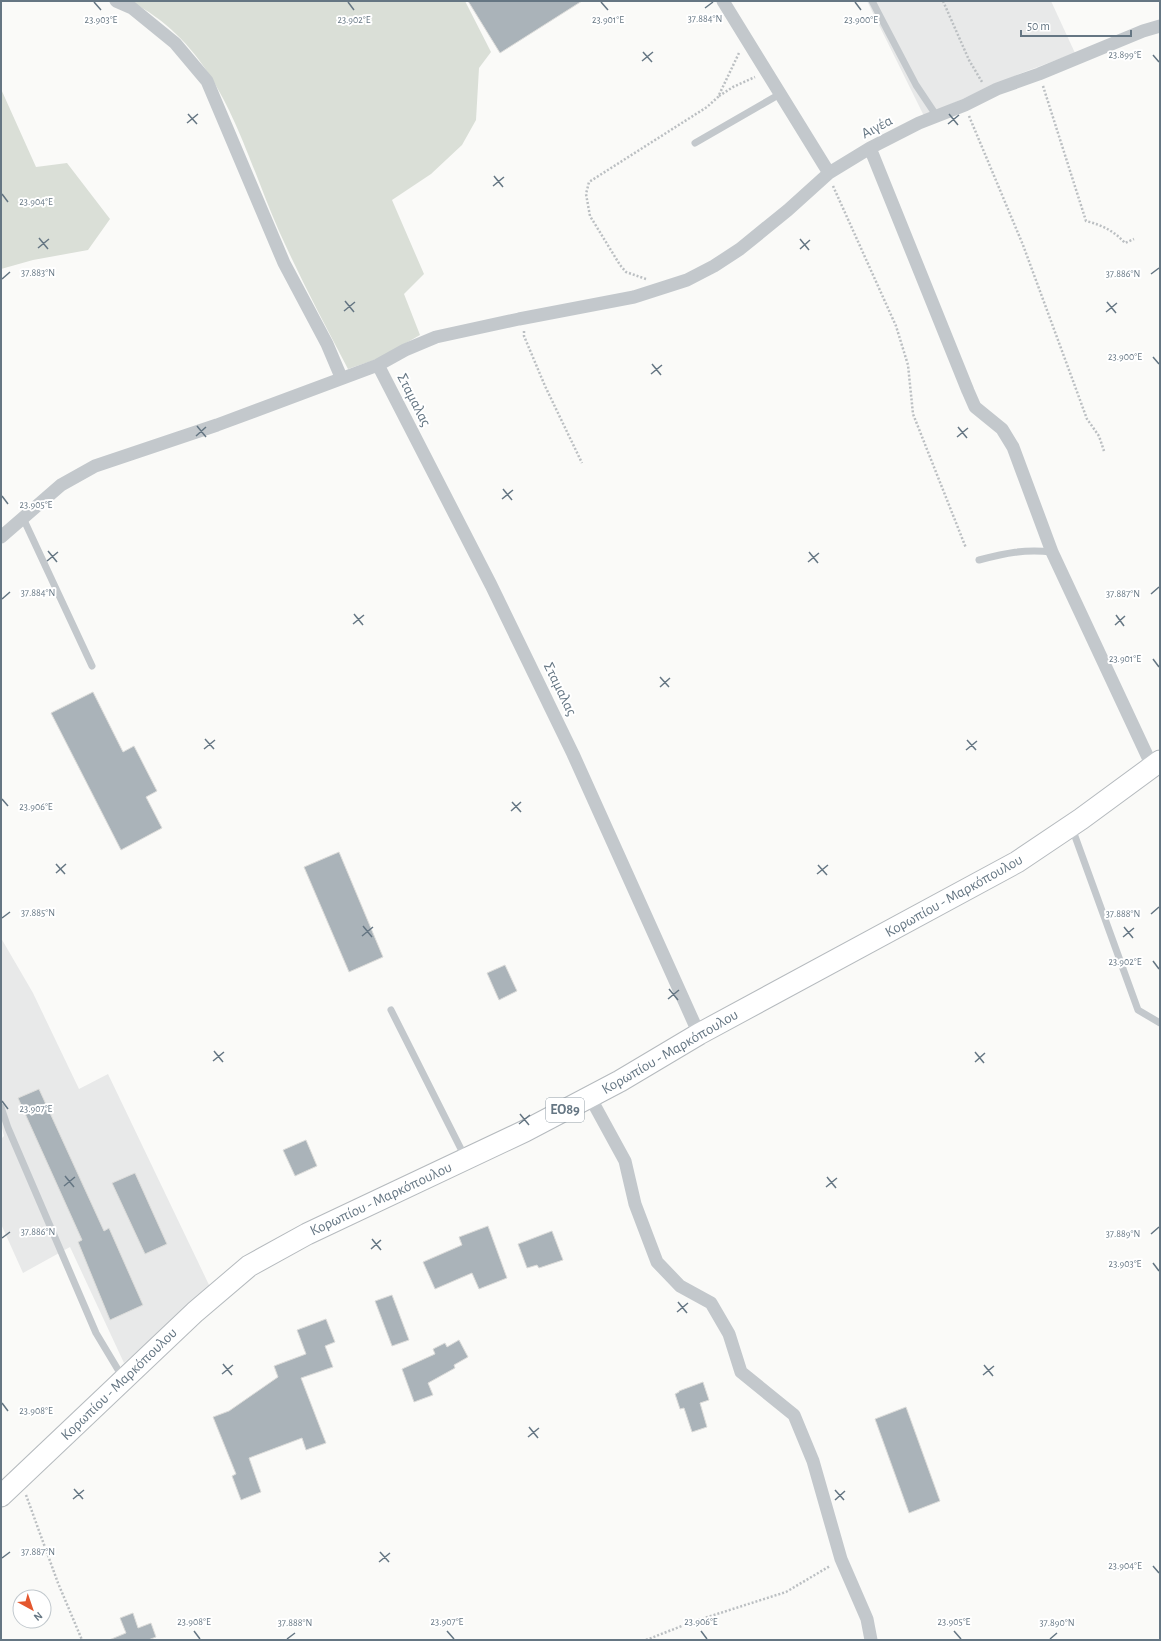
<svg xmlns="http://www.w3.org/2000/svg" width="1161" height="1641" font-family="'Alegreya Sans',sans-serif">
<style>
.built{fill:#e8e9e9}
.green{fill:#dadfd7}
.building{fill:#aab3b9;stroke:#dcdcda}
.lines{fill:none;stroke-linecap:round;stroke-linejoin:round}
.primary-casing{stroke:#b5babe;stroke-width:23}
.path{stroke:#bbbfc2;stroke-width:2.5;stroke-dasharray:2 2;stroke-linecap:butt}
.lane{stroke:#c3c8cc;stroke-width:7}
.street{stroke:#c3c8cc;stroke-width:13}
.primary{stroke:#fff;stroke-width:21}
.ticks{fill:none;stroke:#657683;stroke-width:1.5}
.labels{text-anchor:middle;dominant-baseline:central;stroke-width:4;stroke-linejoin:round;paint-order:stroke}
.shield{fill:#fff;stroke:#939fa8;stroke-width:1}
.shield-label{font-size:14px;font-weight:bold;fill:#657683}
.street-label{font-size:15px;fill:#657683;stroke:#fff}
.ticks-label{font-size:10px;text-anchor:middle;fill:#657683;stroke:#fff;stroke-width:4;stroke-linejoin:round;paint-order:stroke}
</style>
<rect width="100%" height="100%" fill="#fafaf8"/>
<path class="built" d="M867 1H1051L1075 53 1019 74 924 116Z
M1 938 33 993 79 1089 108 1074 210 1287 124 1363 70 1247 23 1273 1 1224V1139L4 1136 1 1124Z"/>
<path class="green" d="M130 1H465L491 52 479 68 476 120 462 145 431 174 392 200 424 274 404 294 420 335 380 358 348 369C324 323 300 278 279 231 241 144 222 49 130 1Z
M1 89 36 167 67 163 110 219 88 250 33 260 1 269Z"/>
<path class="building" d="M468 1H582L500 53Z
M93 692 123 752 134 746 157 791 146 797 162 828 121 850 51 713Z
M339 852 383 957 349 972 304 867Z
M505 965 517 991 499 1000 487 973Z
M39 1089 104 1231 109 1228 143 1305 110 1320 78 1242 82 1240 18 1098Z
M306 1140 317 1166 295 1176 283 1150Z
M135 1173 167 1244 145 1254 112 1183Z
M488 1226 507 1278 479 1289 472 1273 435 1289 423 1262 462 1245 459 1237Z
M552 1231 563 1260 539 1268 537 1265 527 1268 518 1244Z
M392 1295 409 1340 392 1346 375 1301Z
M326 1319 335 1342 325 1346 333 1367 301 1378 326 1443 306 1450 302 1438 249 1458 261 1492 241 1500 232 1476 236 1474 213 1417 229 1411 278 1377 274 1366 306 1354 297 1330Z
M459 1340 468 1357 454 1365 455 1368 428 1383 433 1395 414 1402 402 1369 435 1354 433 1349 445 1343 447 1347Z
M703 1382 709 1400 700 1403 707 1427 692 1432 684 1408 680 1409 675 1394 679 1392V1391Z
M906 1407 940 1501 909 1513 875 1419Z
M133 1613 138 1628 151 1623 156 1637 148 1640H109L126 1633 120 1618Z"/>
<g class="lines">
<g class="primary-casing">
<path id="primary" d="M1 1496 195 1312 249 1266 307 1234 525 1131 620 1081 699 1034 1017 862 1081 819 1160 761"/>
</g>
<path class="path" d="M943 1 969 60 982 82
M1043 86 1086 221C1102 225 1114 231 1125 243L1134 239
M719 96 733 87 755 77
M969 116 1023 245 1087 419 1099 436 1104 451
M833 186 896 326 908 365 913 414 966 548
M646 279 626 272 620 265 590 216 586 194 589 182 707 107 718 97 739 53
M524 331V336L545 386 582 463
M26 1495 58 1583 82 1640
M646 1640 692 1622 786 1592 830 1566"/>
<path class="lane" d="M872 1 916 85 936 115
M695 143 780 94
M23 518 92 666
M979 560C1006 553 1024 549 1052 552
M1072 828 1138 1010 1160 1023
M391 1010 465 1157
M1 1107 8 1128 96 1333 123 1378"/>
<path class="street" d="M116 1 132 8 175 43 207 81 284 263 327 344 341 377
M723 1 829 173
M870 148 968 391 975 407 1002 429 1013 447 1052 552 1152 766
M378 365 491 585 573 754 699 1034
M1 537 61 485 95 466 217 425 378 365 405 350 436 337 519 319 634 297 687 280 714 266 740 249 788 210 829 173 870 148 919 123 965 105 997 89 1039 74 1143 31 1160 26
M590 1097 625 1161 635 1204 657 1262 680 1286 711 1303 729 1334 741 1372 794 1415 813 1461 841 1559 867 1619 871 1640"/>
<use href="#primary" class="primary"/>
</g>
<path class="ticks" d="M94 2 101 10M348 2 354 10M601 2 608 10M855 2 861 10M705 8 713 2M643 52 652 62M1153 55 1159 62M642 61 653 52M188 114 197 124M949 114 958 125M187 123 198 114M948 124 959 115M494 176 503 187M493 186 504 177M2 194 8 202M39 238 48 249M800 239 809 250M38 248 49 239M800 249 810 240M1151 274 1159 268M2 279 10 272M345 301 354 312M1107 302 1116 313M344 311 355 302M1106 312 1117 303M1153 357 1159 364M652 364 661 375M651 374 662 365M197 426 206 437M958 427 967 438M196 436 206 427M957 437 968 428M503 489 512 500M2 496 8 504M502 499 513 490M48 551 57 562M809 552 818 563M47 561 58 552M808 562 819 553M1151 594 1159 587M2 599 10 592M354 614 363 625M1116 615 1124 626M353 624 364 615M1115 625 1125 616M1153 659 1159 667M660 677 669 687M660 687 670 678M205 739 214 749M967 740 976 750M204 749 215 740M966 750 977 741M2 799 8 806M512 802 521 812M511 811 521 802M56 864 65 874M818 865 827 875M56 873 66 864M817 874 828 865M1151 914 1159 907M2 918 10 912M363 926 372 937M1124 927 1133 938M362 936 373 927M1123 937 1134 928M1153 961 1159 969M669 989 678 1000M668 999 679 990M214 1051 223 1062M975 1052 984 1063M213 1061 224 1052M975 1062 985 1053M2 1101 8 1109M520 1114 529 1125M519 1124 530 1115M65 1176 74 1187M827 1177 836 1188M64 1186 75 1177M826 1187 837 1178M1151 1234 1159 1227M2 1238 10 1232M372 1239 381 1250M371 1249 381 1240M1153 1263 1159 1271M678 1302 687 1313M677 1312 688 1303M223 1364 232 1375M984 1365 993 1376M222 1374 233 1365M983 1375 994 1366M2 1403 8 1411M529 1427 538 1438M528 1437 539 1428M74 1489 83 1499M835 1490 844 1500M73 1499 84 1490M835 1500 845 1491M380 1552 389 1562M2 1558 10 1552M379 1562 390 1553M1153 1566 1159 1573M194 1631 200 1639M447 1631 454 1639M701 1631 707 1639M954 1631 961 1639M287 1639 295 1633M1050 1639 1057 1633"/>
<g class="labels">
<rect class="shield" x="546" y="1098" width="38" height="24" rx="3"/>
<g class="shield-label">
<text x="565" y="1110">ΕΟ89</text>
</g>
<g class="street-label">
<text transform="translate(877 127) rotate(-28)">Αιγέα</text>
<text transform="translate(414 400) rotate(63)">Σταμαλας</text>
<text transform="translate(560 689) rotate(64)">Σταμαλας</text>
<text transform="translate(954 896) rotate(-29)">Κορωπίου - Μαρκόπουλου</text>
<text transform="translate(670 1052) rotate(-30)">Κορωπίου - Μαρκόπουλου</text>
<text transform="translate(381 1199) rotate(-25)">Κορωπίου - Μαρκόπουλου</text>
<text transform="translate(119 1384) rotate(-44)">Κορωπίου - Μαρκόπουλου</text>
</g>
</g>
<g class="ticks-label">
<text x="705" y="22">37.884°N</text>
<text x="101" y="23">23.903°E</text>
<text x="354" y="23">23.902°E</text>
<text x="608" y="23">23.901°E</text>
<text x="861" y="23">23.900°E</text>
<text x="1125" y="58">23.899°E</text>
<text x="36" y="205">23.904°E</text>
<text x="38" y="276">37.883°N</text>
<text x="1123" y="277">37.886°N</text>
<text x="1125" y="360">23.900°E</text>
<text x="36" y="508">23.905°E</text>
<text x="38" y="596">37.884°N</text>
<text x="1123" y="597">37.887°N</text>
<text x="1125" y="662">23.901°E</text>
<text x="36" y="810">23.906°E</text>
<text x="38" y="916">37.885°N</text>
<text x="1123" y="917">37.888°N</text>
<text x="1125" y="965">23.902°E</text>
<text x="36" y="1112">23.907°E</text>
<text x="38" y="1235">37.886°N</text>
<text x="1123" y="1237">37.889°N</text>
<text x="1125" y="1267">23.903°E</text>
<text x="36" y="1414">23.908°E</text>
<text x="38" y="1555">37.887°N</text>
<text x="1125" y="1569">23.904°E</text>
<text x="194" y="1625">23.908°E</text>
<text x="447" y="1625">23.907°E</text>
<text x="701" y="1625">23.906°E</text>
<text x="954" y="1625">23.905°E</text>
<text x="295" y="1626">37.888°N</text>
<text x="1057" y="1626">37.890°N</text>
</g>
<rect width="1161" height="1641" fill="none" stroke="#657683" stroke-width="4"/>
<g transform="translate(32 1609) rotate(140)"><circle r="19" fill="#ffffff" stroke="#c1c8cd"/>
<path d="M0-3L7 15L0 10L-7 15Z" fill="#e4572e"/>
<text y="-6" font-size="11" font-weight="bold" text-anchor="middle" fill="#657683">N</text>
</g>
<path d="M1021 30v6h110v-6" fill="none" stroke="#657683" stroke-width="2"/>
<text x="1027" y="30" font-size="12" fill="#657683" stroke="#ffffff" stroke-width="3" paint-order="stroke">50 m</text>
</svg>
